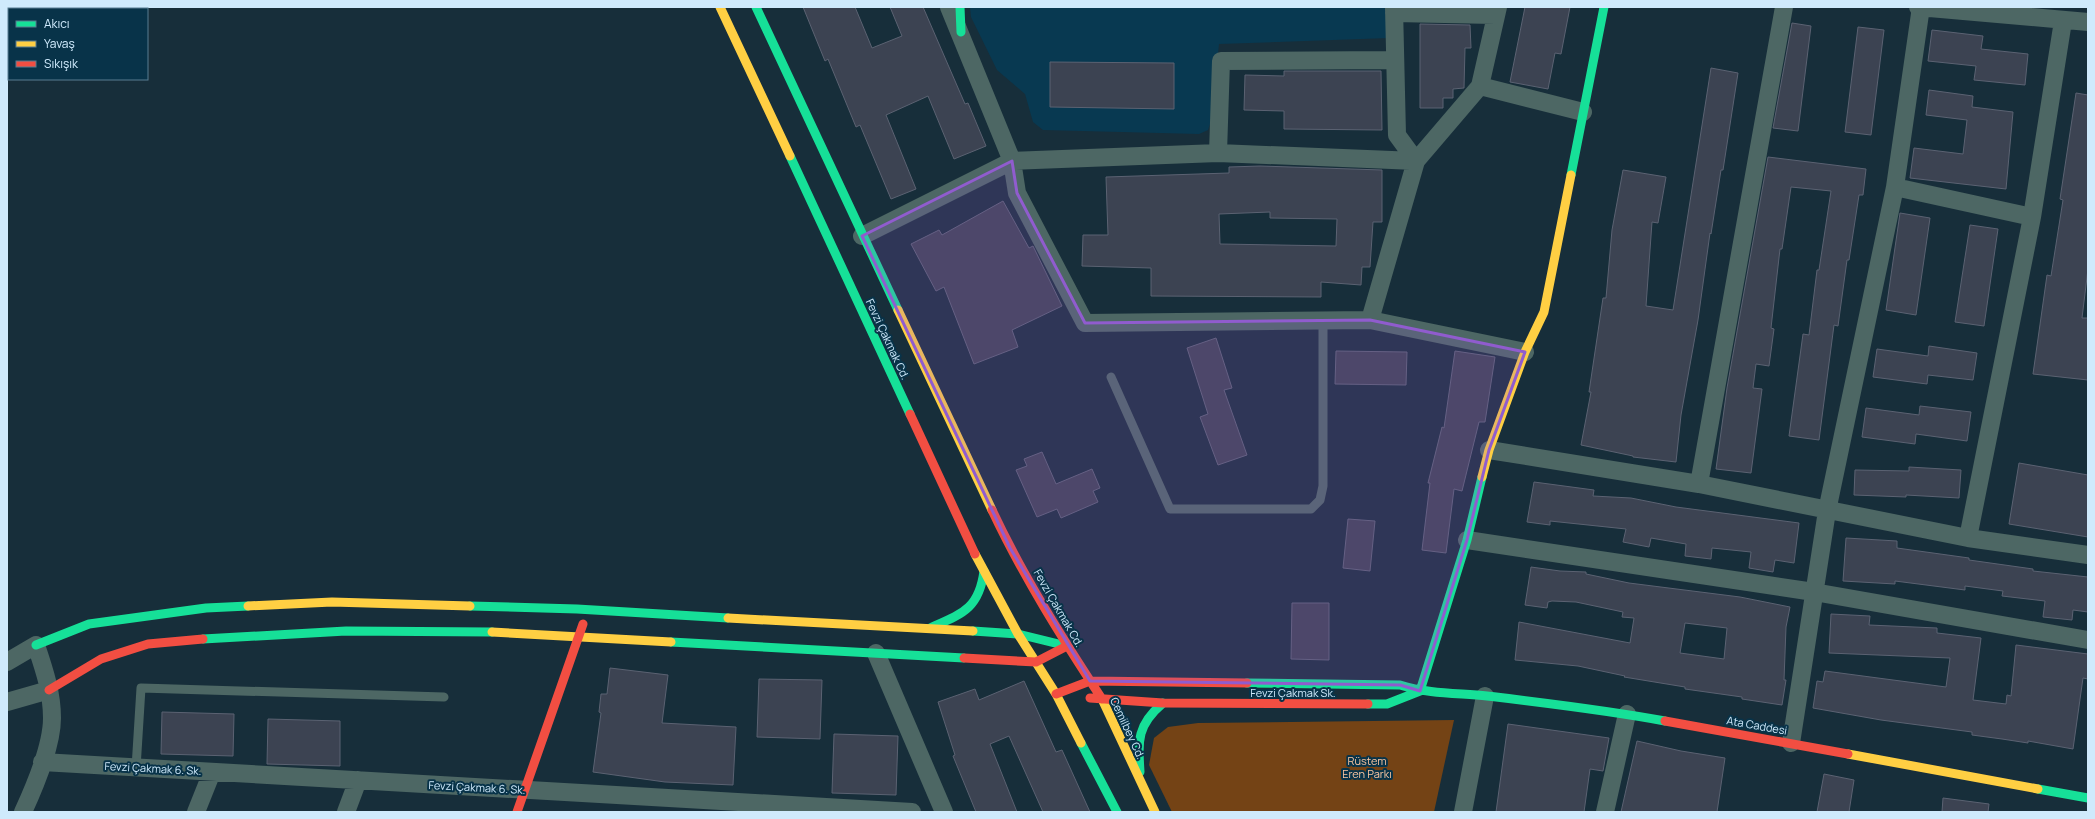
<svg xmlns="http://www.w3.org/2000/svg" width="2095" height="819" font-family="Manrope,sans-serif">
<style>
.built{fill:#083951}
.green{fill:#744315}
.building{fill:#3c4352;stroke:#5b6272;fill-rule:evenodd}
.lines{fill:none;stroke-linecap:round;stroke-linejoin:round}
.lane{stroke:#4d6764;stroke-width:9}
.street{stroke:#4d6764;stroke-width:18}
.fast{stroke:#16e098;stroke-width:9}
.slow{stroke:#ffcf43;stroke-width:9}
.jam{stroke:#f24e42;stroke-width:9}
.marked{fill:#905cce;fill-opacity:0.2;stroke:#905cce;stroke-width:3;stroke-linejoin:round}
.labels{text-anchor:middle;dominant-baseline:central;stroke-width:4;stroke-linejoin:round;paint-order:stroke}
.street-label{font-size:11px;fill:#cfeafc;stroke:#083349}
.park-label{font-size:11px;fill:#fcc6a0;stroke:#083349}
</style>
<rect width="100%" height="100%" fill="#172e3a"/>
<path class="built" d="M970 7H1389V38L1219 44 1211 121 1208 130 1199 134 1043 130 1033 122 1025 94 997 70 971 17Z"/>
<path class="green" d="M1454 720 1434 812H1172L1149 765 1154 738 1168 727 1198 723Z"/>
<path class="building" d="M803 7H855L872 48 902 36 890 7H923L965 104 968 103 986 146 954 159 928 96 886 115 916 189 891 199 860 125 856 127 828 59 825 61Z
M1525 7H1570L1561 54 1555 53 1548 89 1510 82Z
M1792 23 1811 26 1798 131 1773 128Z
M1420 24 1470 25 1471 48H1465L1464 88 1453 89V98H1443V108H1420Z
M1858 27 1884 30 1871 135 1845 132Z
M1932 30 1983 36 1981 49 2028 54 2025 85 1974 80 1976 66 1928 61Z
M1050 62 1174 63V109L1050 107Z
M1711 68 1738 73 1723 170H1721L1711 234 1710 233 1698 320 1681 415 1676 462 1633 457V456L1581 445 1591 392H1589L1603 298H1606L1612 230 1623 170 1666 177 1658 223 1652 222 1646 306 1673 310Z
M1284 71H1381L1382 130 1284 129V111L1244 110 1245 75 1284 76Z
M1929 90 1973 96 1972 107 2013 112 2006 189 1910 178 1914 148 1963 154 1967 120 1926 115Z
M2076 93 2088 95V269L2082 318H2088V380L2033 374 2047 275 2051 276 2063 200 2060 199Z
M1768 157 1866 169 1863 195H1859L1849 260H1847L1838 326 1834 325 1819 440 1789 436 1803 334 1809 335 1817 270H1819L1831 191 1791 187 1782 249H1780L1771 328 1774 329 1769 366 1756 364 1753 388 1762 389 1751 473 1716 469 1727 388Z
M1260 166 1382 170V222H1373L1370 267H1362L1361 285 1321 282V297L1151 296V268L1082 266 1083 235H1108L1106 177 1229 173V167ZM1270 212V218L1337 219 1336 246 1220 244 1219 214Z
M1003 201 1029 248 1033 246 1062 306 1012 330 1018 347 974 364 944 287 936 291 911 244 939 230 942 235Z
M1900 213 1930 218 1916 315 1886 310Z
M1970 225 1998 229 1984 326 1955 322Z
M1216 338 1232 388 1224 390 1247 455 1218 465 1200 417 1208 414 1187 348Z
M1929 346 1977 353 1973 380 1928 375 1927 384 1873 377 1877 349 1928 356Z
M1336 351 1407 352 1406 385 1335 384Z
M1455 351 1495 357 1485 422H1479L1462 491 1454 489 1446 553 1422 550 1430 483H1428L1442 427 1444 428Z
M1920 406 1971 412 1967 441 1916 434 1915 444 1862 437 1866 408 1919 415Z
M1042 452 1056 484 1092 469 1100 488 1093 491 1098 502 1061 518 1057 509 1037 517 1016 470 1027 466 1024 459Z
M2019 463 2088 475V537L2009 524Z
M1909 467 1961 470 1959 498 1906 495V497L1854 495 1855 470 1909 471Z
M1534 482 1594 490 1593 496 1631 498 1676 507 1799 523 1794 563 1775 560 1773 572 1749 568 1751 552 1712 548 1711 559 1685 556 1686 544 1651 538 1649 547 1623 542 1626 529 1550 521V525L1527 522Z
M1348 519 1375 521 1370 571 1343 568Z
M1846 538 1897 541V548L1969 558V560L2033 569V571L2088 577V612L2073 610 2072 620 2043 617 2045 601 2002 596 2003 591 1965 586V590L1895 581V584L1843 581Z
M1531 567 1560 571 1586 572V574L1629 583 1740 597 1790 607 1786 627 1784 680H1786L1782 705 1742 699V697L1685 689V687L1624 677 1625 676 1578 666 1515 660 1519 622 1630 643 1634 618 1622 617 1623 612 1576 602 1552 601 1548 602 1547 608 1525 605ZM1685 623 1727 628 1724 659 1680 653Z
M1292 603H1329V660L1291 659Z
M1831 614 1870 616 1869 625 1937 628V633L1981 638 1973 700 2006 704 2007 695 2011 696 2016 645 2088 654V679L2083 678 2073 749 2028 741V743L2002 739 1972 735V732L1881 720 1813 708 1817 681 1823 682 1825 671 1946 687 1950 658 1829 653Z
M610 668 668 675 662 723 736 727 733 785 665 782 593 772 601 713 599 712 601 694H607Z
M759 679 822 680 820 739 757 737Z
M1024 681 1056 752 1062 750 1090 812H1043L1009 736 990 744 1017 812H976L953 756 955 755 938 702 975 689 979 700Z
M162 712 234 714 233 756 161 754Z
M268 719 340 721V766L267 764Z
M1508 724 1609 738 1603 771 1590 769 1584 812H1496Z
M834 734 898 736 896 795 832 793Z
M1637 741 1681 751 1725 758 1717 812H1621Z
M1824 774 1854 780 1849 812H1817Z
M1943 798 1989 804 1988 812H1942Z"/>
<g class="lines">
<path class="lane" d="M1111 377 1170 509H1311L1320 500 1323 486V322
M136 768 141 688 444 697"/>
<path class="street" d="M949 7 1012 161 1017 193 1085 323 1370 320 1525 352
M1394 7 1397 135 1416 161
M1918 7 2088 22
M1394 13 1495 15
M1480 86 1583 112
M1218 153 1221 61 1394 60
M1895 187 2032 217
M862 236 1012 161 1218 153 1416 161
M1370 320 1416 161 1480 86 1498 7
M1489 450 1699 484 1968 538 2088 555
M1699 484 1784 7
M1968 538 2032 217 2063 21
M1467 540 1814 592 2088 640
M876 653 944 812
M7 662 36 645C44 669 52 692 52 718 52 746 35 786 23 812
M7 702 49 690
M1791 743 1827 511 1895 187 1921 7
M42 762 912 812
M196 812 212 772
M346 812 358 780
M1463 812 1485 696
M1605 812 1627 714"/>
<path class="fast" d="M756 7 898 310
M960 7 961 32
M790 156 910 414
M1571 175 1604 7
M470 606 577 609 728 618
M930 628C962 614 979 609 984 571
M973 631 1018 634 1067 646
M203 639 346 631 492 632
M671 642 964 658
M36 645 89 624 206 608 248 606
M1247 683 1400 685C1429 694 1458 693 1487 696 1546 703 1606 710 1665 721
M1420 691 1467 540 1482 477
M1368 704H1387L1420 691
M1081 743 1117 812
M1140 772C1138 740 1137 725 1163 703
M2038 789 2088 798"/>
<path class="slow" d="M720 7 790 156
M898 310 992 510
M1482 477 1489 450 1525 352 1544 312 1571 175
M975 554 1018 634 1056 694 1081 743
M248 606 332 602 470 606
M728 618 973 631
M492 632 671 642
M1102 699 1155 812
M1848 754 2038 789"/>
<path class="jam" d="M910 414 975 554
M992 510C1023 576 1062 638 1102 699
M964 658 1036 662 1067 646
M49 690 101 659 148 644 203 639
M1056 694 1090 681 1247 683
M1090 698 1163 703 1368 704
M1665 721 1848 754
M517 812 583 624"/>
</g>
<path class="marked" d="M1012 161 1017 193 1085 323 1370 320 1525 352 1489 450 1467 540 1420 691 1400 685 1090 681 1010 548 862 236Z"/>
<g class="labels">
<g class="street-label">
<text transform="translate(888 339) rotate(65)">Fevzi Çakmak Cd.</text>
<text transform="translate(1059 608) rotate(60)">Fevzi Çakmak Cd.</text>
<text x="1293" y="692">Fevzi Çakmak Sk.</text>
<text transform="translate(1757 725) rotate(10)">Ata Caddesi</text>
<text transform="translate(1128 728) rotate(65)">Cemilbey Cd.</text>
<text transform="translate(153 768) rotate(3)">Fevzi Çakmak 6. Sk.</text>
<text transform="translate(477 787) rotate(3)">Fevzi Çakmak 6. Sk.</text>
</g>
<g class="park-label">
<text x="1367" y="760">Rüstem<tspan x="1367" dy="13">Eren Parkı</tspan></text>
</g>
</g>
<rect width="2095" height="819" fill="none" stroke="#cfeafc" stroke-width="16"/>
<rect x="8" y="8" width="140" height="72" fill="#083349" stroke="#587c91"/>
<rect x="16" y="21" width="20" height="6" fill="#16e098" stroke="#587c91"/>
<text x="44" y="28" font-size="12" fill="#cfeafc">Akıcı</text>
<rect x="16" y="41" width="20" height="6" fill="#ffcf43" stroke="#587c91"/>
<text x="44" y="48" font-size="12" fill="#cfeafc">Yavaş</text>
<rect x="16" y="61" width="20" height="6" fill="#f24e42" stroke="#587c91"/>
<text x="44" y="68" font-size="12" fill="#cfeafc">Sıkışık</text>
</svg>
